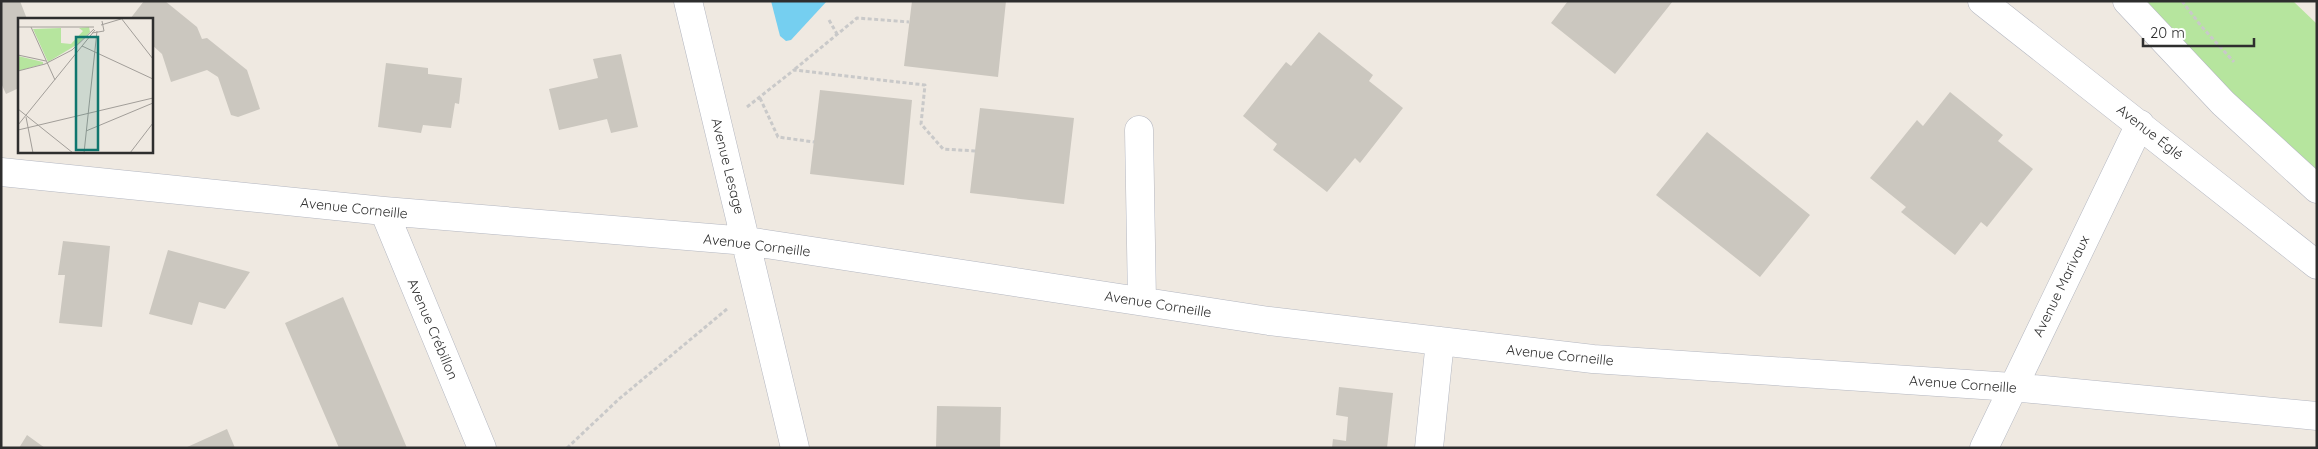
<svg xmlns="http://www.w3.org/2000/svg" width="2318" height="449" font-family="Quicksand,sans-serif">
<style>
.green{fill:#b6e59e}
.water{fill:#75cff0}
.building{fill:#cbc7bf}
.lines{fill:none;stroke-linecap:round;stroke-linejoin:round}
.minor-casing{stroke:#b4b7c1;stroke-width:29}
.path{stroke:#c9c9c9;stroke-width:3;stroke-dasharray:4 2.5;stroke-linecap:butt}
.minor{stroke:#fff;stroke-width:28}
.labels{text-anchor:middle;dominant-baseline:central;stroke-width:5;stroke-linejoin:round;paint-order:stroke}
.street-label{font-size:14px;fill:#2e2e2e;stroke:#fff}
.inset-road{fill:none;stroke:#a29e99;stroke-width:1}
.view{fill:#0f766e;fill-opacity:0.15;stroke:#0f766e;stroke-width:2.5}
.inset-edge{fill:none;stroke:#2e2e2e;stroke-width:2.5}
</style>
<rect width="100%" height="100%" fill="#efe9e1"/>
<path class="green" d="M2147 1H2293L2317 24V174L2178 41Z"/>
<path class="water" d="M771 1H827L791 40 786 41 780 36Z"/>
<path class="building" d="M1 1H20L27 19H19V88L6 94 1 83Z
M144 1H165L197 27 202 39 207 38 247 70 260 109 238 117 231 115 218 77 207 70 171 82 162 54 151 44V19H130Z
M912 1H1006L998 77 904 66Z
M1568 1H1673L1615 74 1551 23Z
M1319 32 1373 75 1369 81 1403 108 1360 163 1355 158 1327 192 1273 150 1277 144 1243 116 1286 62 1291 66Z
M621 54 638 127 611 133 607 119 559 130 549 89 598 78 593 59Z
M386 63 428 68V74L462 78 459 104 455 103 451 128 423 125 421 133 378 127Z
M820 90 912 100 904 185 810 174Z
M1950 92 2003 135 1998 141 2033 169 1987 227 1981 222 1955 255 1901 212 1906 207 1870 178 1917 120 1923 126Z
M980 108 1074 118 1064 204 970 193Z
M1707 132 1810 215 1760 277 1656 195Z
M63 241 110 246 102 327 59 323 65 275H58Z
M168 250 250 272 225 309 199 302 192 325 149 314Z
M343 297 407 448H339L285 323Z
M1339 387 1393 393 1387 448H1332L1333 439 1346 441 1348 417 1336 415Z
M937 406 1001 407 1000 448H936Z
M227 429 235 448H185Z
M27 435 45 448H19Z"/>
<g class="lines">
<g class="minor-casing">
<path id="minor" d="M688 1 795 448
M1982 1 2317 265
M2127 1 2223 103 2317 189
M1139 130 1142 301
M1 172 384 211 747 241 1269 321 1593 359 2012 387 2317 416
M384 211 482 448
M1429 448 1440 341
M1984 448 2140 124"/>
</g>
<path class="path" d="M2182 1 2201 26 2234 62
M829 20 837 34
M795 69 857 18 909 22
M760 98 778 137 814 142
M747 107 794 70 925 85 921 124 943 149 975 151
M567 448 619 399 727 309"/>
<use href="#minor" class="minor"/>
</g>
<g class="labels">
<g class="street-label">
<text transform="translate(2150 132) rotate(38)">Avenue Églé</text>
<text transform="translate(728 166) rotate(76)">Avenue Lesage</text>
<text transform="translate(354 208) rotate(6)">Avenue Corneille</text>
<text transform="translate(757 245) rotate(7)">Avenue Corneille</text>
<text transform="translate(2061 286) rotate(-64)">Avenue Marivaux</text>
<text transform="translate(1158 304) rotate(9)">Avenue Corneille</text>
<text transform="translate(433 329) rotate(67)">Avenue Crébillon</text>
<text transform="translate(1560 355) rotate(6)">Avenue Corneille</text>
<text transform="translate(1963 384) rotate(4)">Avenue Corneille</text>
</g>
</g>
<g transform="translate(18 18)">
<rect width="135" height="135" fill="#efe9e1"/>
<path d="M71 9 72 14 60 26 30 44 15 11 43 10V25L53 26 65 13 61 10ZM0 38 25 44V46L0 53Z" fill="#b6e59e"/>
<path class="inset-road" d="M103 0 135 41M83 7 103 1M0 9H76M13 9 37 62M74 15 86 13 84 3M64 28 135 61M0 37 28 43M0 53 27 46 54 32 76 11M0 91 55 135M8 99 15 135M0 107 77 12M0 112 135 80M68 113 135 85M66 135 79 13M112 135 135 105"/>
<path class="view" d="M58 19H80V132H58Z"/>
<rect width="135" height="135" class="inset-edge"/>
</g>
<rect width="2318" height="449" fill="none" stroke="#2e2e2e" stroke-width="5"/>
<path d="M2143 38v8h111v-8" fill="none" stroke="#2e2e2e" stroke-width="2.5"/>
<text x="2150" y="38" font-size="15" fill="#2e2e2e" stroke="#ffffff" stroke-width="4" paint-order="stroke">20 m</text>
</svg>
